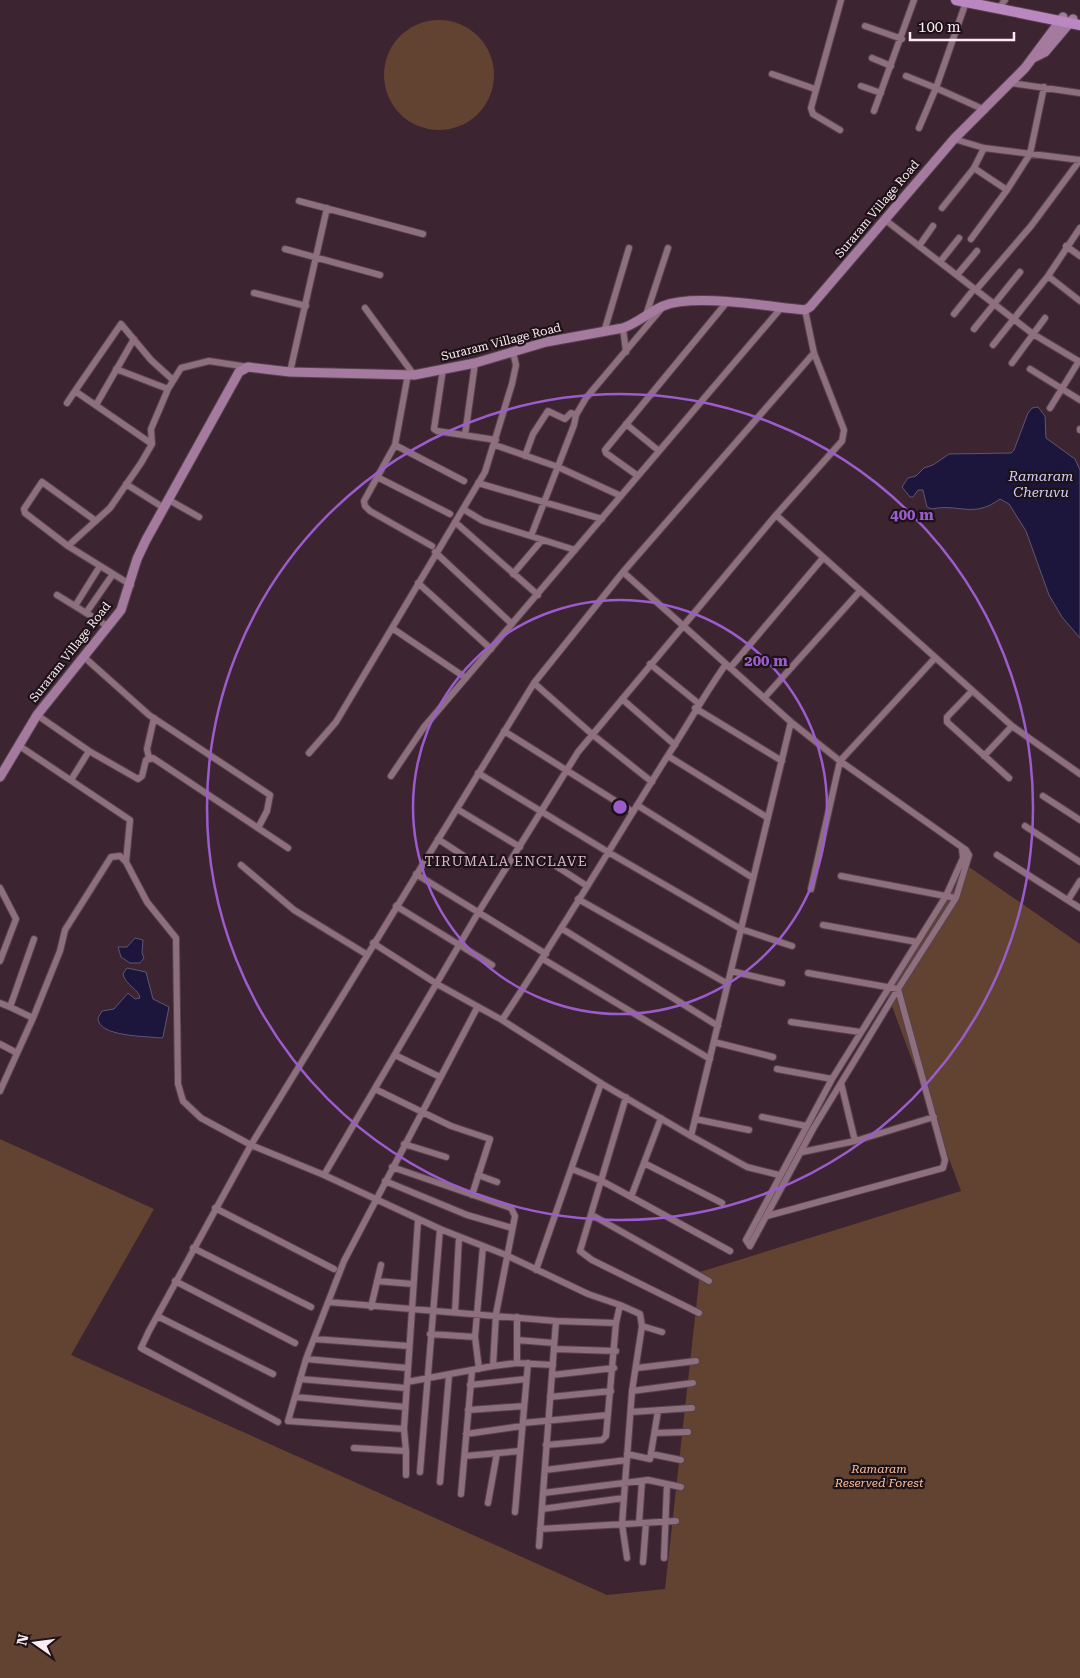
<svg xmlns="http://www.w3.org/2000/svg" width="1080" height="1678" font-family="'Roboto Serif',serif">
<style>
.green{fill:#624331}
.water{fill:#1c163c;stroke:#5f5673}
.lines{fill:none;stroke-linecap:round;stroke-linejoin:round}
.minor-casing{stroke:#57424d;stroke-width:8}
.secondary-casing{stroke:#57424d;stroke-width:11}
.primary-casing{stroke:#57424d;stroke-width:12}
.minor{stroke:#8d6f7d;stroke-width:6}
.secondary{stroke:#a47b9f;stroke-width:9}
.primary{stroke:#bb87c1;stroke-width:10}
.ring{fill:none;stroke:#9b5ccc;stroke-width:2.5}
.labels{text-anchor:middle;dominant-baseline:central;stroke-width:4.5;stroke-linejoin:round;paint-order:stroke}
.street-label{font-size:12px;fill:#fcebf2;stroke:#1d1217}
.park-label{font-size:12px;font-style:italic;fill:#f7be9c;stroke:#1d1217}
.water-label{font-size:14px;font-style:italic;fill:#d0cffb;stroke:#1d1217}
.neighbourhood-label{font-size:14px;letter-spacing:1px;fill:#d6b5c3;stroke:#1d1217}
.centre{fill:#9b5ccc;stroke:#1d1217;stroke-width:2.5}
.ring-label{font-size:15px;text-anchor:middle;font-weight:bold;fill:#9b5ccc;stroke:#1d1217;stroke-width:4.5;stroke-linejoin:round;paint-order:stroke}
</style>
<rect width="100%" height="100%" fill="#3d2431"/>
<path class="green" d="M384 75a55 55 0 1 1 110 0a55 55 0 1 1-110 0Z
M969 867 1080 944V1678H0V1139L154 1209 71 1355 607 1595 665 1589 700 1272 961 1191 886 990Z"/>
<path class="water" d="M1038 407 1045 416 1046 438 1075 459 1080 470V638L1062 617 1049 595 1026 531 1009 504 1000 499C973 519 959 503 932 509L927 507 923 490H918L913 497H910L902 487 908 478 916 476 924 468 933 465 949 454 1011 453 1014 450 1028 413 1032 408Z
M135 938 143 940 142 953 144 958 140 963H130L121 957 118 947H127Z
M127 968 146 972 153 999 169 1007 163 1037 161 1038C146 1036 98 1037 98 1018L102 1011 114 1009 128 993 135 999 140 998C139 989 126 986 123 974Z"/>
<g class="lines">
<g class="minor-casing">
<path id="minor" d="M1002 4 1005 0
M865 26 902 39
M872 58 891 66
M772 74 815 89
M906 76 936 88 966 2
M1011 83 1080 93
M861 86 881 93
M874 111 914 0
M919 128 936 88 985 110
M840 130 813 114 811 108 841 0
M954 139 984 148 1080 160
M974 168 1007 190
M299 201 423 234
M942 208 974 168 984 148
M884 219 1033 334 1080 362
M1080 228 1048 276 1080 301
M971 239 1007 190 1030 154 1044 87
M919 246 933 226
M1066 246 1080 256
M285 249 380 275
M940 262 959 238
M957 275 977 251
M976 290 1031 226 1080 160
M254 293 306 306
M365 308 414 375
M954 314 974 289
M646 315 668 248
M623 328 626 352
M974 329 1020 272
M604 332 629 248
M993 345 1048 276
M1012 363 1045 318
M116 369 168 389
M443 369 434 429 437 431 496 440
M1030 369 1080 400
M290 372 327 208
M408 374 395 445 364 501 365 506 370 511 432 546
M67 403 75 391
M96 405 134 339
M1050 408 1079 361
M626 424 659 451
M1080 430V429
M465 435 475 363
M152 444 75 391 121 324 151 360 173 380
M395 445 464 481
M495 445 558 467 621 496
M525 456 533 434 548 411 565 419 571 413 576 415
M638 476 606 453 605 450 727 302
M377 477 450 514
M478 483 602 519
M126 484 164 508
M169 500 199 517
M463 509 483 521 575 550
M776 515 1012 726 1080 774
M96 521 42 482 24 509 25 513 68 546 131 585
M455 522 538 595
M531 536 574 425 576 415 586 398 662 308
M68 546 110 508 141 463 152 444 151 429 168 389 181 368 209 361 248 367
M435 552 512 624
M623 572 791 722 840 761 966 850 969 855 956 898 898 989 813 1129 750 1246 746 1240 832 1079 946 896 963 858 962 849
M513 574 542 540
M418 583 491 649
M57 595 109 627
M75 606 100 566
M86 613 113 574
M392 628 466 678
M84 657 149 715 270 795 267 811 258 828
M650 664 698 703
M730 668 823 558
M534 683 593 735 652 782
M972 691 947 717V722L1009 778
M764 698 860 591
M622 699 675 745
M695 708 782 761
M37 715 89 751 138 779 142 776 146 760 153 758 288 848
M504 731 633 812
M18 745 130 820 126 862
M309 753 336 722 485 472 512 384 516 365 513 352
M668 756 768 818
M984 756 1012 726
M149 758 147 749 154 718
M478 773 608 852 741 929 792 946
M391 776 424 727 781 308
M71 780 89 751
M1043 796 1080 820
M637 805 753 878
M457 809 520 847
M1025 826 1080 862
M438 839 467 858
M997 855 1080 908
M241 865 294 910 366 954
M556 866 587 886
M416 874 546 954
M841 876 956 898
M0 888 16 919 0 961
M811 889 840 761 935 658
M578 899 728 984
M1068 900 1080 881
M396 906 492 965
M823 925 917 942
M561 928 718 1026
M373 943 437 984 502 1020 604 1085 691 1136 747 1167 779 1175
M543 959 710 1059
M731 971 782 983
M0 1003 10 1007 34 939
M10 1007 33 1018
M502 1020C559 935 611 847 665 760 686 728 704 695 726 664
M791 1022 860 1032
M714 1042 773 1057
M0 1044 17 1053
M395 1055 440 1077
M777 1069 832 1079
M841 1083 855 1141
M375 1089 451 1126 490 1139 472 1195
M0 1091 33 1018 60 951 65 930 111 857 120 856 126 862 147 902 176 938 178 1084 183 1101 201 1118 251 1145 324 1175 440 1229 506 1255 588 1294 620 1305
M626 1097 580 1251 592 1260 699 1313
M762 1117 806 1126
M695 1119 749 1130
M691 1136 791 722
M404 1144 446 1157
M802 1152 855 1141 934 1117
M644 1163 722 1203
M392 1167 511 1208 515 1216 496 1314 493 1366 407 1382
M572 1169 602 1181 730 1251
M324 1175 478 913 578 752 776 515 842 441 844 430 814 353 805 310
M478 1175 497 1182
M385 1181 467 1215 512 1228
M631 1197 661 1118
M215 1208 334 1269
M592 1215 709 1281
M767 1216 943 1168 945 1160 898 989 808 973
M193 1248 311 1307
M536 1270 601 1083
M175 1281 295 1343
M377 1281 413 1284
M328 1302 556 1321 616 1323 620 1305 640 1314 642 1326 662 1332
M371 1307 381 1265
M455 1312 459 1237
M157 1316 273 1374
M430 1334 475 1337
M314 1339 409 1346
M517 1340 554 1343
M554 1349 616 1351
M306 1359 407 1368
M517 1363V1317
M493 1366 517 1363 553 1365
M637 1368 696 1361
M479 1369 475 1337 483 1246
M552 1375 614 1368
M300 1379 406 1388
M470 1385 526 1379
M632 1391 693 1383
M295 1397 405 1407
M550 1397 611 1391
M468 1410 524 1406
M631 1412 692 1408
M278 1422 141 1348 149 1331 251 1145 534 683 623 572 814 353
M523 1423 608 1415
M404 1429 288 1421 306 1359 344 1261 477 1008
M655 1433 688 1432
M466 1434 522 1426
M546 1445 602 1440 606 1436 616 1323
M354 1448 406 1451 404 1429 418 1220
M627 1454 650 1459 658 1411
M651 1454 681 1460
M465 1456 520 1451
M545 1470 627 1460
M420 1472 440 1229
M406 1475V1451
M440 1482 449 1375
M543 1493 648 1480 681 1487
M461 1494 472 1371
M488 1503 497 1453
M542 1509 624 1498
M515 1512 528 1363
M639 1523 642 1481
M540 1529 676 1521
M539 1546 556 1321
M627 1558 622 1524 632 1391 642 1326
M664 1558 667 1484
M643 1562 646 1523"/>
</g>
<g class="secondary-casing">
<path id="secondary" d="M1033 58 1045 52 1073 19
M0 777 37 715 121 610 137 559 146 540 239 372 248 367 290 372 414 375 475 363 546 342 623 328C638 323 649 312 663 306 695 293 769 307 805 310L810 307 954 139 1025 68 1063 17"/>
</g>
<g class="primary-casing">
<path id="primary" d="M956 0 1080 25"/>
</g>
<use href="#minor" class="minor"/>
<use href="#secondary" class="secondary"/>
<use href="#primary" class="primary"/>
</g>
<g class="ring">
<circle cx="620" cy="807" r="207"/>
<circle cx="620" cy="807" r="413"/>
</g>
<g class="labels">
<g class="street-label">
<text transform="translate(877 209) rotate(-50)">Suraram Village Road</text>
<text transform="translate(501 342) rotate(-14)">Suraram Village Road</text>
<text transform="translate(70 652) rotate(-52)">Suraram Village Road</text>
</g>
<g class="park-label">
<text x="879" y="1469">Ramaram<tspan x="879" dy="14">Reserved Forest</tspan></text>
</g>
<g class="water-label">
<text x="1041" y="476">Ramaram<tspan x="1041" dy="16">Cheruvu</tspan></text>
</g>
<g class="neighbourhood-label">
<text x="506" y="861">TIRUMALA ENCLAVE</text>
</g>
</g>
<circle cx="620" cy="807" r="8" class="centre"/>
<g class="ring-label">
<text x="912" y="520">400 m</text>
<text x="766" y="666">200 m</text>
</g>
<g transform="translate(35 1643) rotate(284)" stroke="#1d1217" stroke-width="4" paint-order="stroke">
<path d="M0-4L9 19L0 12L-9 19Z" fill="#fcebf2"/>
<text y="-8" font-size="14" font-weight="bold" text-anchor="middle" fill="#fcebf2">N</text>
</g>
<path d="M910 32v8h104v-8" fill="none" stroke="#fcebf2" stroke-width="2.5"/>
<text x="918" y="32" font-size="15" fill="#fcebf2" stroke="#1d1217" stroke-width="4" paint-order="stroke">100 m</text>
</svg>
